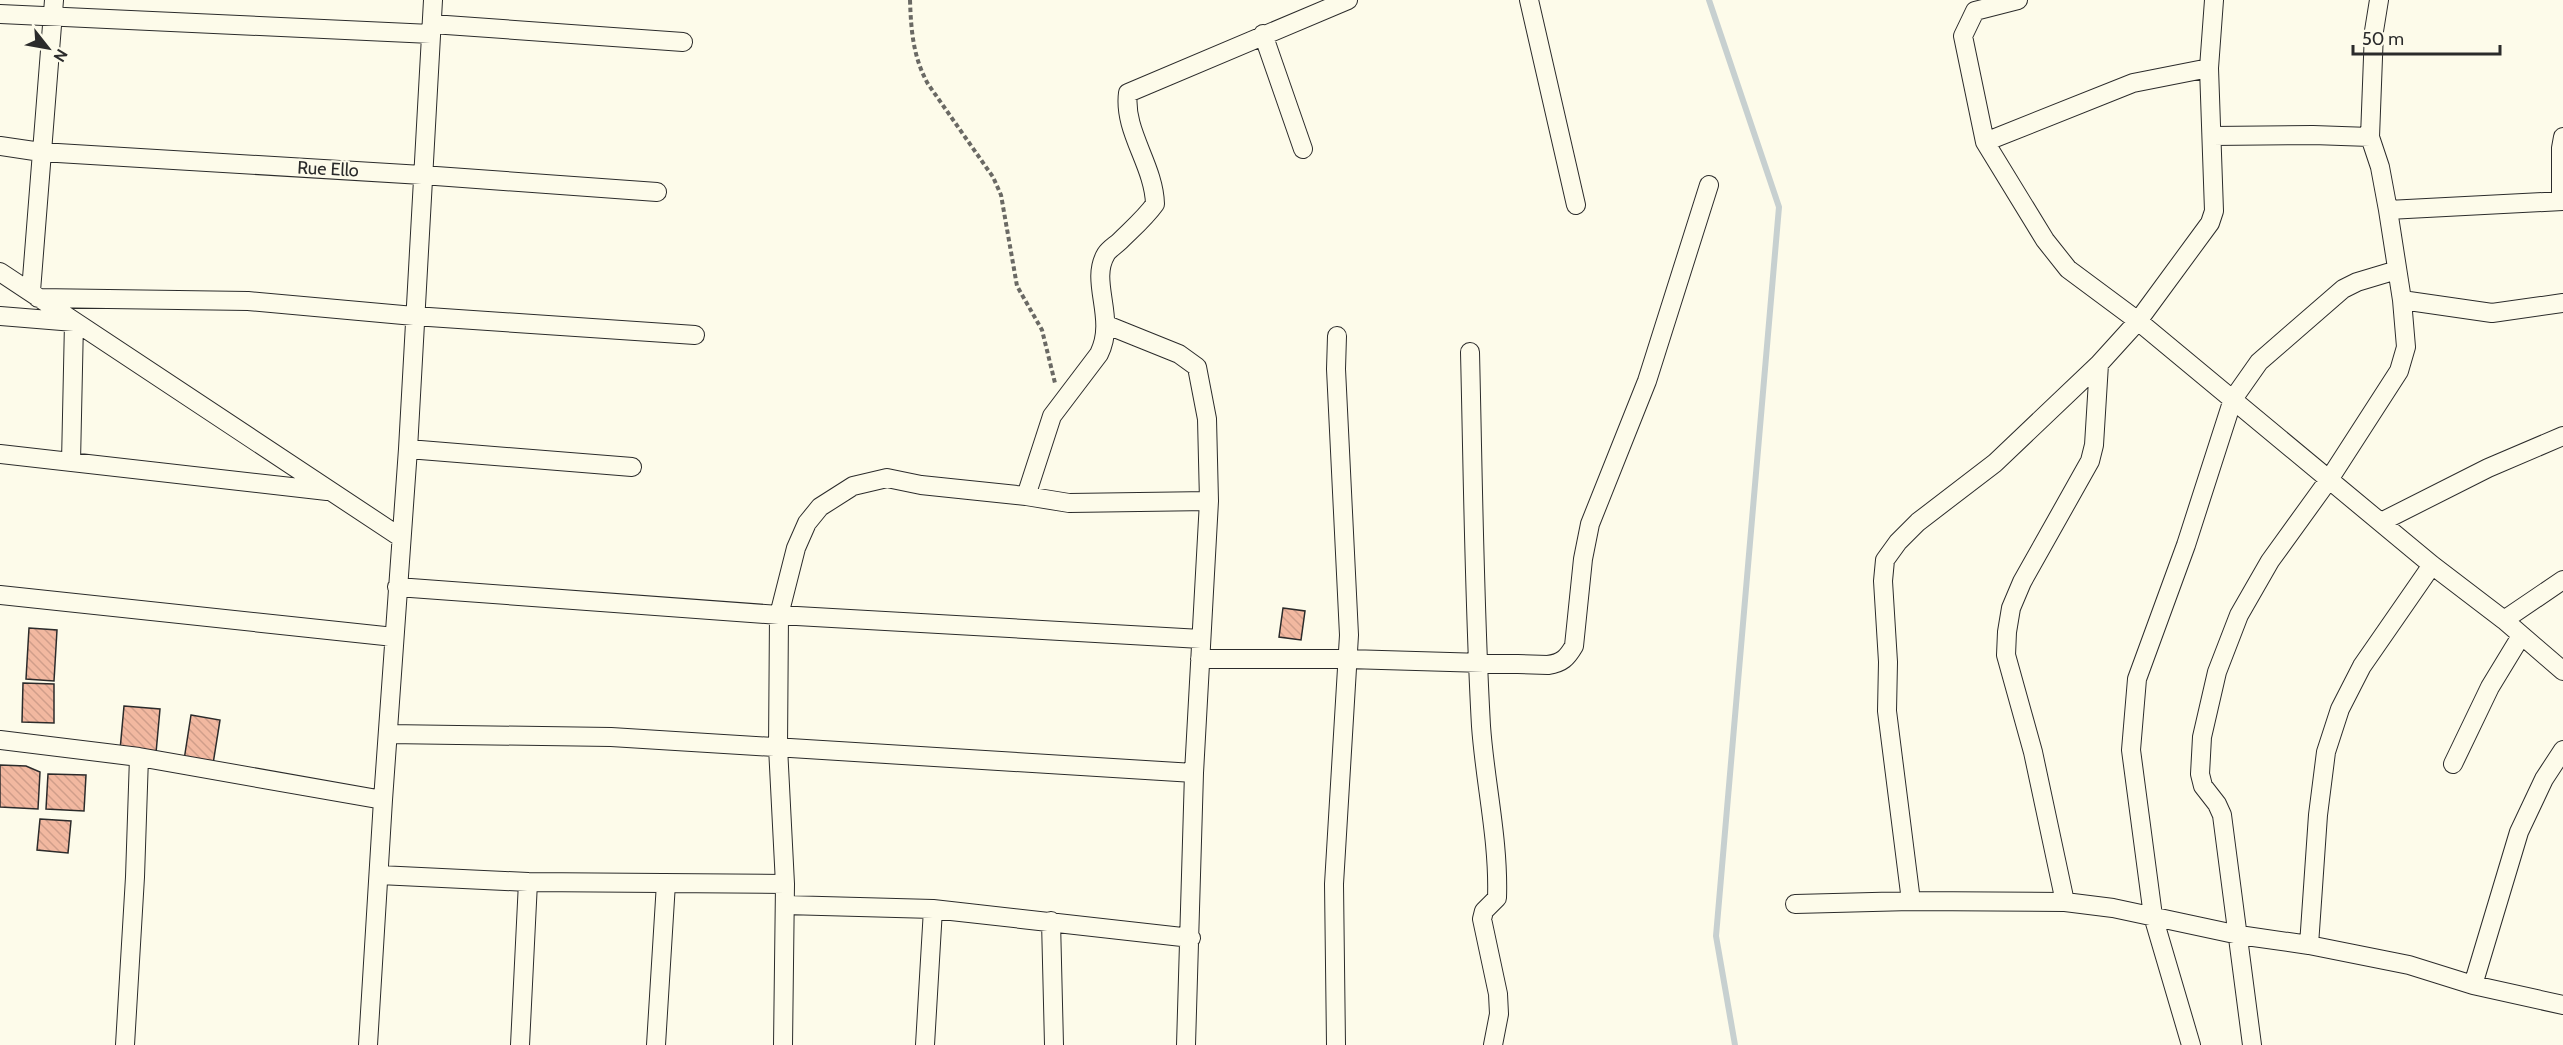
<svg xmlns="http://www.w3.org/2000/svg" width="2563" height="1045" font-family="Cabin,sans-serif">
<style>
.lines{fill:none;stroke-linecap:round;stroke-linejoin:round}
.stream{stroke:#c7d0d0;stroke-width:6}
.building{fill:url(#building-back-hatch);stroke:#2b2b2b;stroke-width:1.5}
.street-casing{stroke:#2b2b2b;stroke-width:20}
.path{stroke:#6a6964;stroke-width:4;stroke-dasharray:4.5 3;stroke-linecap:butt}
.street{stroke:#fdfbea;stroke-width:18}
.labels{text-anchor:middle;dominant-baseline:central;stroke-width:4.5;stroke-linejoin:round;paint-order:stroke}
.street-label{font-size:18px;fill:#2b2b2b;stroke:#fdfbea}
</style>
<defs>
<pattern id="building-back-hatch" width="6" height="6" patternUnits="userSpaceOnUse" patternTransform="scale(1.5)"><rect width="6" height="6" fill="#f2b8a0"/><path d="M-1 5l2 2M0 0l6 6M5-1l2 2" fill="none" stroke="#d09e8a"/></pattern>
</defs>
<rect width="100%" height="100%" fill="#fdfbea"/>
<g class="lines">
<path class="stream" d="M1709 0 1779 207 1716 936 1735 1045"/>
</g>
<path class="building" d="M1283 608 1305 611 1301 640 1279 637Z
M29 628 57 630 54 681 26 679Z
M23 683 54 684V723L22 722Z
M124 706 160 709 156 753 120 750Z
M191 715 220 720 213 764 184 760Z
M0 765 26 766 40 772 38 809 0 807Z
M48 774 86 775 84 811 46 809Z
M40 819 71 821 68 853 37 850Z"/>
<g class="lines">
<g class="street-casing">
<path id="street" d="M1529 0 1576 205
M2018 0 1975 11 1963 36 1985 142 2045 240 2068 269 2138 321 2432 565 2504 620 2563 671
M0 14 431 34
M432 24 683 42
M1263 34 1303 149
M2212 136 2313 135 2370 137
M1985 142 2133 83 2209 68
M0 146 41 152 422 175 657 192
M2561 201V148L2563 137
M2388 210 2563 201
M0 272 400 537
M31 291 54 0
M38 298 248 301 414 316 695 335
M2402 300 2492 313 2563 303
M0 316 74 322 71 462
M1107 325 1179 354 1197 367 1207 419 1209 501 1194 773 1186 1045
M1470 352C1473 476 1474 601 1481 726 1485 783 1499 840 1497 898L1484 911 1482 919 1498 994 1499 1014 1493 1045
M408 449 632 467
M0 454 327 491
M1026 496 1052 416 1099 354C1117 318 1089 282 1106 254 1109 249 1116 245 1120 241 1132 229 1145 218 1155 204 1154 165 1123 131 1128 93L1348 0
M2381 522 2488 468 2563 436
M397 587 779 615 1201 639
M0 595 394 637
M2504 620 2563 580
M1200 659H1348L1548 665C1562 663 1567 658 1574 646L1583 559 1590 524 1647 381 1709 185
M388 734 611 737 1194 773
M0 740 139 757 383 800
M2453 764 2490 687 2521 636
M379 875 528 882 785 884
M1911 901 1887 711 1888 662 1883 581 1885 560 1898 542 1918 522 1995 463 2099 364 2138 321 2210 223 2214 211 2209 68 2214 0
M2065 902 2033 752 2006 655 2007 632 2011 608 2022 582 2090 461 2094 445 2099 364
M1795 904 1911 901 2065 902 2113 908 2239 935 2309 945 2409 965 2473 985 2563 1005
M785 905 933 909 1191 938
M1051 921 1054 1045
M2309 945 2318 815 2326 752 2340 709 2362 666 2432 565
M2473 985 2519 832 2544 779 2563 750
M125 1045 135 877 139 757
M368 1045 383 800 408 449 433 0
M520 1045 528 882
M656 1045 666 883
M783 1045 785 884 778 747 779 615 796 548 807 523 820 507 853 486 887 478 921 485 1026 496 1069 503 1209 501
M925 1045 933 909
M1336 1045 1334 884 1349 635 1336 369 1337 336
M2191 1045 2153 916 2131 750 2137 679 2186 545 2233 399 2259 362 2343 289 2357 282 2397 270
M2252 1045 2222 815 2217 804 2203 786 2200 774 2202 737 2217 672 2239 615 2270 561 2330 478 2399 371 2406 347 2402 300 2388 210 2380 167 2370 137 2374 31 2379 0"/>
</g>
<path class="path" d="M910 0C911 30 913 57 928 84L993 177 1001 195 1017 286 1042 330 1055 383"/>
<use href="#street" class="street"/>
</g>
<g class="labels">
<g class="street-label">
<text transform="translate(328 169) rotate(3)">Rue Ello</text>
</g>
</g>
<g transform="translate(48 48) rotate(121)" stroke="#fdfbea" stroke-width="4.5" paint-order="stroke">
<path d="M0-4.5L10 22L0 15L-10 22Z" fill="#2b2b2b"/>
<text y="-9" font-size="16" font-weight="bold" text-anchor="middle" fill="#2b2b2b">N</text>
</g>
<path d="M2353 45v9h147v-9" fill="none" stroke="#2b2b2b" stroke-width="3"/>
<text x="2362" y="45" font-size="18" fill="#2b2b2b" stroke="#fdfbea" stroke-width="4.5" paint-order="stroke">50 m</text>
</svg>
